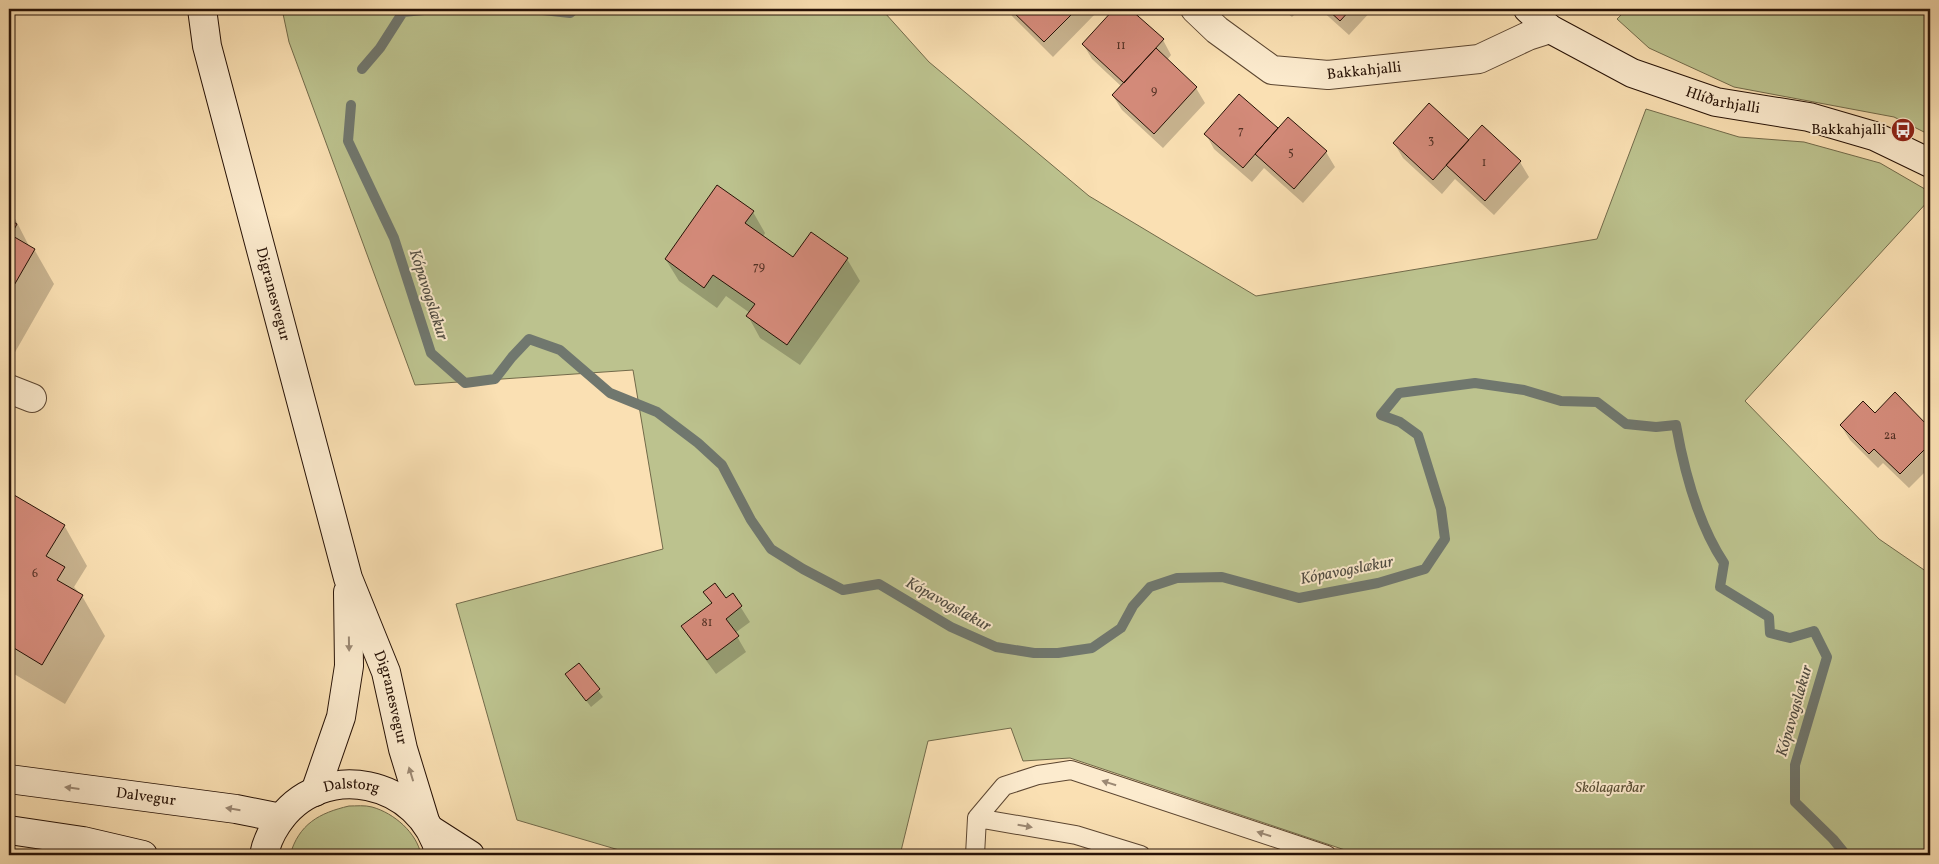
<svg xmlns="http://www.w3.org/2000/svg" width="1939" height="864" font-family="Vollkorn,serif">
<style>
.green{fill:#bcc28e;stroke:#726a4a}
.shadow{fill:#0003}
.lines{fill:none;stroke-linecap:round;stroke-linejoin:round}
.stream{stroke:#70776e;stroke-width:10}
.building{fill:#d38a79;stroke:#271206}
.lane-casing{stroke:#5c4631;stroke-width:20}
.street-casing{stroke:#5c4631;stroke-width:30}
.secondary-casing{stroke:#271206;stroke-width:30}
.lane{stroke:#fcebce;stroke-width:18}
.street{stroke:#fcebce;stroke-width:28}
.secondary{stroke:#fcebce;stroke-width:28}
.oneway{fill:#9c8974}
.labels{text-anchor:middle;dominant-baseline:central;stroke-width:4;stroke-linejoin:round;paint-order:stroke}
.number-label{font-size:12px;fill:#523023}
.street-label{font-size:15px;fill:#271206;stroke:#fcebce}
.poi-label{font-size:15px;fill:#271206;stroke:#fcebce;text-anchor:end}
.park-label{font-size:15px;font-style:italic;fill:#5b5036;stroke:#fcebce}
.water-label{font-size:16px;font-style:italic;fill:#514d43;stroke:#fcebce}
</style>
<rect width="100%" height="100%" fill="#fae0b3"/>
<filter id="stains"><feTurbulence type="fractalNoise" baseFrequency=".004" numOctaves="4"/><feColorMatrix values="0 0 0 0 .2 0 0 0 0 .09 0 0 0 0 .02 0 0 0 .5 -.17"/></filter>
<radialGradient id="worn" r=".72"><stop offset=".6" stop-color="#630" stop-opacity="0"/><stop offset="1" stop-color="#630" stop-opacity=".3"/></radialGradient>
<path class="green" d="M282 9H888L885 13 929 62 1089 196 1256 296 1597 239 1646 109 1739 137 1804 142 1880 163 1930 192V199L1745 401 1879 539 1930 574V855H1360L1070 758 1023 761 1011 728 928 741 900 855H636L517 820 456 604 663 549 633 370 415 385 289 42Z
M1627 9H1930V135L1894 117 1734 87 1649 48 1617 19Z
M349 806C356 806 365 805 372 807 394 813 417 833 421 855H290C299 824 319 813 349 806Z"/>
<path class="shadow" d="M1008 9H1095L1097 12 1053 57 1012 16Z
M1116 9H1129L1163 40 1171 55 1167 60 1196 88 1205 103 1163 148 1122 110 1113 96 1122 87 1092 59 1083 44Z
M1282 9H1300L1292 17Z
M1320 9H1373L1349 35Z
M1239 96 1278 130 1289 118 1326 152 1335 167 1303 203 1264 168 1252 182 1214 149 1206 134Z
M1482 127 1520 162 1529 177 1494 215 1455 179 1442 194 1403 158 1394 143 1469 141Z
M9 207 29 246 34 249 54 284 14 354 9 351Z
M753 212 765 233 763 237 793 258 811 233 847 259 860 281 800 365 760 338 748 316 750 313 726 296 717 308 679 281 666 260Z
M1895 394 1930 429V467L1909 488 1883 463 1878 468 1850 440 1841 426 1875 414Z
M9 493 64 525 87 566 74 587 82 596 105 636 65 704 9 671Z
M705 592 726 600 733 595 750 622 735 633 746 652 716 674 692 641 683 627 712 604Z
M579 665 603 697 591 707 566 674Z"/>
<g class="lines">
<path class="stream" d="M534 9 570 13 575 9
M362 69 380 48 403 12 434 9
M351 105 348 141 394 238 431 353 465 383 495 379 512 357 529 339 560 350 610 393 657 412 698 443 722 465 751 520 771 549 803 569 843 590 879 584 951 627 996 647 1034 653H1058L1092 648 1121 628 1133 606 1150 587 1177 578 1222 577 1299 598 1378 583 1425 569 1445 539 1441 509 1418 435 1400 422 1381 415 1399 393 1475 383 1524 390 1561 401 1597 402 1626 424 1656 427 1676 425C1684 470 1698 524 1724 563L1720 587 1769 617 1770 633 1790 638 1814 631 1827 657 1795 765V802L1833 839 1846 855"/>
</g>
<path class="building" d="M1010 9H1077L1044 42Z
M1114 9H1130L1164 39 1124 83 1082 44Z
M1327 9H1351L1340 21Z
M1156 48 1197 87 1154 134 1112 95Z
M1239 94 1278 128 1243 168 1204 134Z
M1429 103 1469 140 1433 180 1393 143Z
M1288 117 1327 151 1294 189 1255 154Z
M1482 125 1521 161 1485 201 1446 165Z
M717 185 754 211 745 223 793 257 811 232 848 258 787 345 746 316 755 304 713 275 704 288 665 259Z
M9 219 17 224 11 235 35 249 9 294Z
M1895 392 1930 428V444L1900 474 1874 449 1869 454 1840 425 1863 401 1875 413Z
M9 492 65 525 46 556 65 567 57 580 83 595 42 665 9 645Z
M715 583 726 598 733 593 742 606 726 619 739 636 707 660 681 626 712 603 703 592Z
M579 663 600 689 586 701 565 674Z"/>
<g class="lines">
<g class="lane-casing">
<path id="lane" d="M977 818 1076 835 1141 855
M975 855 977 818 1004 786 1038 775 1071 770 1327 855"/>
</g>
<g class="street-casing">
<g id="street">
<path id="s1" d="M1195 9 1217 30 1272 70 1328 75 1479 59 1528 36 1550 29"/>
<path d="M9 389 32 398"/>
</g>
</g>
<g class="secondary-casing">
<g id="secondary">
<path id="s2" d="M202 9 207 46 348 578 386 672 403 749 425 821"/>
<path id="s3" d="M1528 9 1550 29 1632 73 1716 102 1809 117 1874 136 1930 163"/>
<path id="s4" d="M9 779 236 809 281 818"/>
<path d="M315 792 341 717 349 666 348 592"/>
<path d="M9 830 83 841 143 855"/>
<path d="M431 830 470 855"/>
<path id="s5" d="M264 855C266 844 271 833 277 824 321 757 422 780 440 855"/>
</g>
</g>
<use href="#lane" class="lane"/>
<use href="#street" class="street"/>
<use href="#secondary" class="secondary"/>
</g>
<defs><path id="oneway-solid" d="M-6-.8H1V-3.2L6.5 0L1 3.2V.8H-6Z" transform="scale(1.25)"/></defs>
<g class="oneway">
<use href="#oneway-solid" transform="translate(349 644) rotate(89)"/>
<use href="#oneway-solid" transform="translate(411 774) rotate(-107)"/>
<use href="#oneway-solid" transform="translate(1109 783) rotate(-162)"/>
<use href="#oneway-solid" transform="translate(72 788) rotate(-173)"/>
<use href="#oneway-solid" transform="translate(233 809) rotate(-171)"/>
<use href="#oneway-solid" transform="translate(1025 826) rotate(10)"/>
<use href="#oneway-solid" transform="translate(1264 834) rotate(-162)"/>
</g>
<defs>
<g id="bus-disc" transform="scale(1.25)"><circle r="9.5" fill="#8f2418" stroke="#fcebce"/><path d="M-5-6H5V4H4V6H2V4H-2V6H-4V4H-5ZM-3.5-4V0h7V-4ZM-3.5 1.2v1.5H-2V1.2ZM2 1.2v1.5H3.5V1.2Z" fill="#fff"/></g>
</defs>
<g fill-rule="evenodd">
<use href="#bus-disc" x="1903" y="130"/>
</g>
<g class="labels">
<g class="number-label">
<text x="1121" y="46">11</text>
<text x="1154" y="91">9</text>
<text x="1241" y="131">7</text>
<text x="1431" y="141">3</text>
<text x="1291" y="153">5</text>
<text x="1484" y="163">1</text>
<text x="759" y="267">79</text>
<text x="1890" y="436">2a</text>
<text x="35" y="574">6</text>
<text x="707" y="623">81</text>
</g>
<g class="street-label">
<text stroke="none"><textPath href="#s1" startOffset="191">Bakkahjalli</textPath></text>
<text stroke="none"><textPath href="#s3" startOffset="218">Hlíðarhjalli</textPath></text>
<text stroke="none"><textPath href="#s2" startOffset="294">Digranesvegur</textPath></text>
<text stroke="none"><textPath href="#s2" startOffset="715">Digranesvegur</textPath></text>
<text stroke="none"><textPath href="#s5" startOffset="122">Dalstorg</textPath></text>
<text stroke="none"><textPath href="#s4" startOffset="138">Dalvegur</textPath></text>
</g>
<g class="poi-label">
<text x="1886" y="130">Bakkahjalli</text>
</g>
<g class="park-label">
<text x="1610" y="788">Skólagarðar</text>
</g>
<g class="water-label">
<text transform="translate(428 295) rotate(72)">Kópavogslækur</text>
<text transform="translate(1347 571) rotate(-11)">Kópavogslækur</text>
<text transform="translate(948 605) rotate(29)">Kópavogslækur</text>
<text transform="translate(1795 711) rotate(-74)">Kópavogslækur</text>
</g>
</g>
<rect width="1939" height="864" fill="none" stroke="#fae0b3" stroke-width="30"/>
<rect x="10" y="10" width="1919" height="844" fill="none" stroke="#271206" stroke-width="2.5"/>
<rect x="15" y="15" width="1909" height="834" fill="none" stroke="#271206"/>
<rect width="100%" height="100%" filter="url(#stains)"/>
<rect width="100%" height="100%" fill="url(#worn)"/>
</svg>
